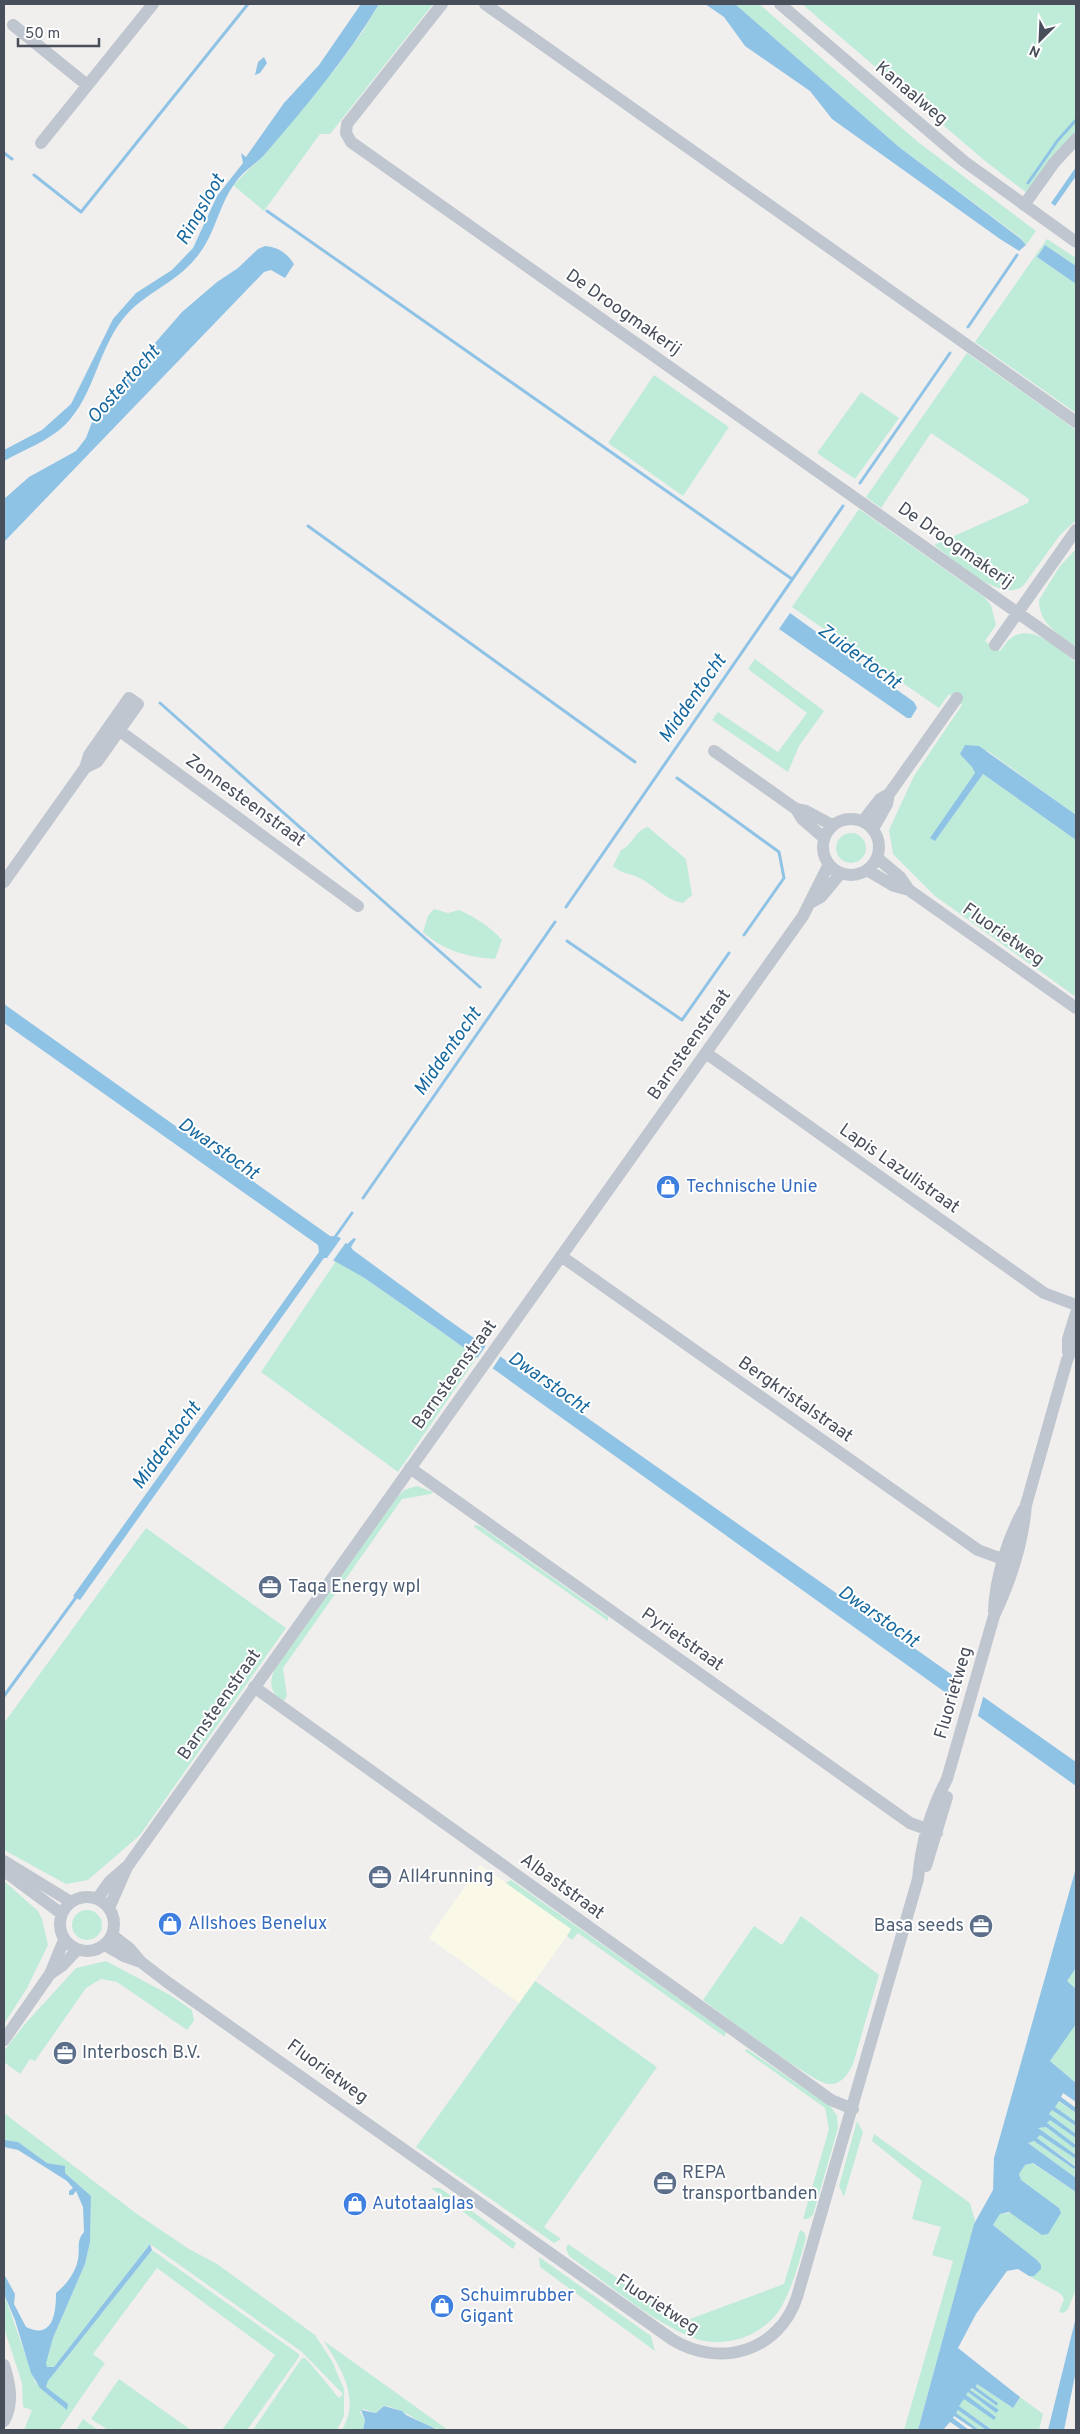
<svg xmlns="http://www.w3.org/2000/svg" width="1080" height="2434" font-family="Overpass,sans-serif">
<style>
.commercial{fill:#faf9e8}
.green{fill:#bfebd9}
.water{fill:#8fc3e5}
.pier{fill:#f1efee}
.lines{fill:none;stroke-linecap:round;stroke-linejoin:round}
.stream{stroke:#8fc3e5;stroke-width:3}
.minor{stroke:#c0c6cf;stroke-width:12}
.labels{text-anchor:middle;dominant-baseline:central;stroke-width:4;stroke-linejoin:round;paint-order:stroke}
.street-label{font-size:18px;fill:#484e5a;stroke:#fff}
.shop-label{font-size:18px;fill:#366cbe;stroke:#fff;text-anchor:start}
.service-label{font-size:18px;fill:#4e5e75;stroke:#fff;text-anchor:start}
.water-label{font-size:19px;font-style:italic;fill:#16689e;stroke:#fff}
</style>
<rect width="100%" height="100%" fill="#f1efee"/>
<path class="commercial" d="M480 1865 572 1929 519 2003 429 1938Z"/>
<path class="green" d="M379 4H433L330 134H320L264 211 233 185 263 156 336 68 363 31Z
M735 4H759L918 142 1036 231 1026 245 1021 238 899 147Z
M802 4H1076V133L1027 193 985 161Z
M1047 239 1076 258V266L1045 245 1037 257 1076 284V413L975 342Z
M967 353 1076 430V520L1060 535 1024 585C1003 606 953 559 934 545L1028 503 1029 499 931 433 881 508 866 497Z
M654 375 729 427 683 496 608 443Z
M861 392 899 418 855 479 817 453Z
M859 509 984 597 991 605 996 625 985 641 1000 651C1003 648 1006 642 1010 639 1031 621 1060 650 1076 662V815L989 752 972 745V767L975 773 935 841 983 774 1076 840V997L935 896 893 854 889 830 914 776 962 705 949 694 939 708 792 607Z
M1076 549V646C1058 634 1039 624 1039 600L1060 566Z
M755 659 824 711 799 746 788 772 712 720 718 712 778 752 807 713 748 669Z
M648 827 686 859 692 895 683 903C664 900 653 883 635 876 626 873 621 873 613 866L621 850C633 845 635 830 648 827Z
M836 848a15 15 0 1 1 30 0a15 15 0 1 1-30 0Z
M434 909 448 913 459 910C475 917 491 927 502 940L495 959C467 957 444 951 423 932L428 916Z
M336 1261 363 1277 477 1357 398 1472 261 1372Z
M417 1486 433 1492 431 1494 402 1499 283 1668 287 1696 283 1702C270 1692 268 1682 276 1667L397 1497 404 1490Z
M475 1525 480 1526 608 1617V1621L474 1527Z
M146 1528 286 1628 140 1835 88 1880 66 1884 4 1850V1723Z
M511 1880 726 2032 725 2037 578 1933 572 1940 567 1936 571 1929 506 1883Z
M4 1881 38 1911 42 1919 48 1945 27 1988 4 2024Z
M72 1925a15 15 0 1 1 30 0a15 15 0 1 1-30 0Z
M801 1916 879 1975 853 2064C848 2075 841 2085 828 2084 813 2083 722 2014 703 2000L754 1926 782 1945Z
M106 1961 170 1995 192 2010 194 2021 187 2030 117 1982 101 1979 86 1988 35 2061 30 2059 20 2074 4 2062V2051L24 2025 76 1968Z
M1076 1968V1989L1067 1981Z
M535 1981 657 2067 544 2227 561 2239 554 2243 416 2147Z
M1074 2024H1076V2083L1050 2061Z
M747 2049 831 2107 837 2116 838 2128 813 2215 808 2219H803L829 2129 825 2108 745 2051Z
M1058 2101 1076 2113V2122L1055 2107Z
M1052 2109 1076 2126V2134L1049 2114Z
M4 2113 137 2214 189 2249 217 2264 315 2335 332 2361 344 2389V2416L337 2430H253L302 2358H305C318 2371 327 2385 339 2398L343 2394 302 2352 150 2244 54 2367H47L45 2363 53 2338 85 2264 90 2242 91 2196 65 2173 64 2166 47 2163 18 2142 5 2140Z
M1050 2119 1076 2138V2155L1038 2128 1046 2127 1075 2147 1076 2145 1047 2123Z
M857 2121 863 2132 844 2197 839 2186Z
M874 2134 970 2203 975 2221 918 2430H904L953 2261 932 2255 941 2227 912 2219 922 2181 872 2141Z
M1040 2134 1076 2159V2166L1037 2138Z
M1034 2141 1074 2169 1076 2167V2178L1028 2143Z
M1032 2163 1076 2192V2289L1068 2309 1064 2313 1059 2312 1064 2299 1061 2294 1029 2276H1034L1041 2265 1037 2260 993 2225 1000 2214 1059 2208 1020 2180 1019 2174 1025 2165Z
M431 2188H440L516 2243 513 2249Z
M800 2230 804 2232 806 2238C799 2262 793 2287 780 2309 773 2320 763 2328 752 2334 737 2341 720 2344 704 2341 664 2332 604 2281 569 2256L566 2249 568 2244 682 2322 784 2284Z
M152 2250 299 2354V2357L247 2430H222L275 2355 157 2268 93 2354 105 2363 59 2430H24L32 2410 23 2407 22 2383 4 2328V2294L35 2382 67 2410 46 2387 48 2381Z
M539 2257 651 2336 655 2351 540 2267Z
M324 2341 448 2430C423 2430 407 2408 384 2406L376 2413 363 2409 360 2412 365 2420 363 2430H342C361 2398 341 2369 324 2341Z
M119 2379 191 2430H108L91 2419Z
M977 2384 1013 2408 1020 2397 1043 2414 1039 2430H992L959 2406 964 2398 994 2419 996 2417 965 2395 968 2392 996 2413 998 2410 970 2390 972 2388 997 2406 998 2403 976 2387Z
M957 2409 986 2430H979L955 2413Z
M83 2419 98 2430H76Z"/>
<path class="water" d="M361 4H379C347 58 306 106 265 154 256 164 243 171 235 183 218 206 215 237 195 259 176 282 148 292 128 313 98 345 96 394 65 425 47 442 25 449 4 461V450L42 430 71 404 113 319 136 293 172 270 193 248 217 196 243 163 241 153 246 157 248 154 284 103 319 65Z
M705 4H735L899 147 1021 239 1026 245 1019 251 1000 239 832 119 810 91 745 46 724 17Z
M264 57 267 63 260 73 255 75 258 62Z
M1076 167V176L1055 206 1051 203Z
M1045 245 1076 266V284L1037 257Z
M265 246C278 247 287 253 294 264L285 278 271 270 264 272 4 542V499L29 477 76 451 86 438 92 422 112 400 128 374 182 312 217 282 238 268 258 249Z
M790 613 914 702 917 708 911 718H907L779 629Z
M965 745 979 746 1076 815V840L983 774 935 841 930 838 975 773 972 767 960 754Z
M4 1004 330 1236 339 1237 347 1244 354 1238 356 1239 351 1247 353 1250 447 1319 1076 1762V1786L439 1330 363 1277 329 1258H324L80 1600 73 1596 319 1252 318 1245 4 1023Z
M1076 1868V1968L1067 1981 1076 1989V2024L1050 2061 1076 2083V2102L1063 2093 1061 2097 1076 2108V2113L1059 2101 1055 2107 1076 2122V2126L1052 2110 1049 2114 1076 2134V2138L1050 2120 1047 2123 1076 2145 1074 2148 1046 2127 1038 2128 1076 2155V2159L1040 2135 1037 2138 1076 2167 1074 2169 1034 2141 1028 2143 1076 2178V2192L1033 2163 1025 2165 1019 2174 1021 2180 1059 2208 1061 2213 1048 2234 1042 2235 1009 2212 1000 2214 993 2225 1037 2260 1041 2265V2269L1034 2276H1029L1018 2269 1007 2271 976 2314 958 2348 1020 2397 1013 2408 977 2384 976 2387 998 2403 997 2406 972 2388 970 2390 999 2410 996 2413 968 2392 966 2395 996 2417 994 2420 964 2399 959 2406 992 2430H986L958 2410 956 2413 979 2430H975L954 2416 953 2418 969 2430H962L950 2422 943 2430H918L974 2224 993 2190 994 2158Z
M4 2130 5 2140 18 2142 47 2163 65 2166V2173L91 2196 90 2242 85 2264 53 2338 46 2363 47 2367H54L150 2244 152 2250 48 2381 46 2387 68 2404 67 2410 40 2388 31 2373 15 2320 4 2294V2274L15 2294 14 2304 26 2327C53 2340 56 2313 56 2293 66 2285 76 2272 78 2259 80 2248 76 2241 84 2232L83 2207 76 2191 73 2195H69V2191L73 2188 67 2181 18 2150 4 2147Z
M1076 2317V2371L1064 2430H1048Z
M384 2406 402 2411 406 2415 438 2430H363L365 2420 361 2410 376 2413Z"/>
<path class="pier" d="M342 1237 347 1241 332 1262 327 1260 324 1262Z
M487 1344 502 1354 491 1371 476 1360Z
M963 1680 984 1694 977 1719 956 1704Z"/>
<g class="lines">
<path class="stream" d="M4 153 12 159
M34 175 81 212 248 4
M1028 183 1058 140 1076 120
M267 211 792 579
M968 327 1017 255
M860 483 950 353
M308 526 635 762
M160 703 480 987
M677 778 779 852 784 878 744 935
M566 907 843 506
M567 941 682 1020 729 953
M363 1198 555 922
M333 1240 352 1213
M4 1696 77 1596"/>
<path class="minor" d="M442 4 347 124 346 133 351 142 1076 654
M485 4 1076 422
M780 4 965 162 1076 242
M13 25 87 85
M41 143 153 4
M1024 205 1054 163 1076 139
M995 645 1076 530
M113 726 358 906
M714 751 796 809 802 819 824 838
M796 809 806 811 832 825
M823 847a28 28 0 1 1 56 0a28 28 0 1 1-56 0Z
M863 821 880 799 889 794
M873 829 887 804 889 794 957 698
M877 858 900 877 909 890 1076 1008
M867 870 894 886 909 890
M4 882 85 768 89 755 129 698 138 704 97 762 85 768
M810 903 821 897 841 873
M706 1053 1044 1293 1076 1305
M561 1256 978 1550 1013 1563
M1068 1352V1339L1076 1313
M410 1468 910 1823 937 1833
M994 1611C995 1579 1008 1537 1024 1509
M254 1687 831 2100 853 2109
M4 1861 71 1902
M926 1866 947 1797
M4 1871 62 1914
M60 1924a27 27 0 1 1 54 0a27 27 0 1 1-54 0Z
M97 1899 110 1881 125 1868
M109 1908 127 1867 803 916 829 864
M112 1935 129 1948 141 1962 167 1982 673 2340C720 2368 779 2352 797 2297L918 1879C921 1845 931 1809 947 1779L994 1616C1010 1582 1023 1543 1026 1505L1067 1360 1076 1341
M105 1945 124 1956 141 1962
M50 1974 63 1965 77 1950
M4 2040 50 1974 64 1940
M4 2365C10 2384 14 2403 4 2421"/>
</g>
<defs>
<g id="shop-disc" transform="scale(1.25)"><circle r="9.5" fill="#3f7fe0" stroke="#fff"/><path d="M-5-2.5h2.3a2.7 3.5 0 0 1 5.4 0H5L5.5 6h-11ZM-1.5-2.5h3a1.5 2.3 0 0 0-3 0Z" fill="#fff"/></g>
<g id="office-disc" transform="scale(1.25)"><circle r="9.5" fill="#5c6f8a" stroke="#fff"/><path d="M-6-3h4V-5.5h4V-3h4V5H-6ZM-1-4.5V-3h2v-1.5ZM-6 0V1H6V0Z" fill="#fff"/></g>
</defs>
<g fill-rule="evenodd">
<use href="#shop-disc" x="668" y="1187"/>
<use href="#office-disc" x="270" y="1587"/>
<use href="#office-disc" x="380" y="1877"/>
<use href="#shop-disc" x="170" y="1924"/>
<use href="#office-disc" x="981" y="1926"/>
<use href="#office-disc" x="65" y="2053"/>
<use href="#office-disc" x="665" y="2183"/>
<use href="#shop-disc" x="355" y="2204"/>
<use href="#shop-disc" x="442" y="2306"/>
</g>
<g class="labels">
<g class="street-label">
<text transform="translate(911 94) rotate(40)">Kanaalweg</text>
<text transform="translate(623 313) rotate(35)">De Droogmakerij</text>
<text transform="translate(955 546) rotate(35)">De Droogmakerij</text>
<text transform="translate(245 801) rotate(36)">Zonnesteenstraat</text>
<text transform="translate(1003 935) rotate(35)">Fluorietweg</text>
<text transform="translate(690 1045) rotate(-55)">Barnsteenstraat</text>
<text transform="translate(899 1169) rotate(35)">Lapis Lazulistraat</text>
<text transform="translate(455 1375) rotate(-54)">Barnsteenstraat</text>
<text transform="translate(795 1400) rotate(35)">Bergkristalstraat</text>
<text transform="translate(682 1640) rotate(35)">Pyrietstraat</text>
<text transform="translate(954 1693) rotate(-74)">Fluorietweg</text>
<text transform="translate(220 1705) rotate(-55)">Barnsteenstraat</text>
<text transform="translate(562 1887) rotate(36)">Albaststraat</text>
<text transform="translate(327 2072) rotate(36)">Fluorietweg</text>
<text transform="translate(657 2305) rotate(33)">Fluorietweg</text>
</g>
<g class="shop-label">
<text x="686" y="1187">Technische Unie</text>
<text x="188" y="1924">Allshoes Benelux</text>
<text x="372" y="2204">Autotaalglas</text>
<text x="460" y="2296">Schuimrubber<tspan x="460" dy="21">Gigant</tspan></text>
</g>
<g class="service-label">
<text x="288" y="1587">Taqa Energy wpl</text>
<text x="398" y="1877">All4running</text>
<text x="964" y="1926" text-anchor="end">Basa seeds</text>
<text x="82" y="2053">Interbosch B.V.</text>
<text x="682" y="2173">REPA<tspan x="682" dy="21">transportbanden</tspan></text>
</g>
<g class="water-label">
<text transform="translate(201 210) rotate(-60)">Ringsloot</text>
<text transform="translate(124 385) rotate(-48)">Oostertocht</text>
<text transform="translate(859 657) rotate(36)">Zuidertocht</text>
<text transform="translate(693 699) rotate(-55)">Middentocht</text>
<text transform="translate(448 1052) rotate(-55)">Middentocht</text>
<text transform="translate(218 1149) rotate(35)">Dwarstocht</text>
<text transform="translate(548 1383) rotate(35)">Dwarstocht</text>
<text transform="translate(167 1446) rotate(-54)">Middentocht</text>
<text transform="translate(878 1617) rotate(35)">Dwarstocht</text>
</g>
</g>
<rect width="1080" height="2434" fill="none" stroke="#484e5a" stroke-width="10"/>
<g transform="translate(1040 40) rotate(204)" stroke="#ffffff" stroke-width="4" paint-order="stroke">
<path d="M0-4L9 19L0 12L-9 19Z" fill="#484e5a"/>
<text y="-8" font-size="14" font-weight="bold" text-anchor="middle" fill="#484e5a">N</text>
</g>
<path d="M18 38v8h81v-8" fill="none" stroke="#484e5a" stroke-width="2.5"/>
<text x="25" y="38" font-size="15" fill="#484e5a" stroke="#ffffff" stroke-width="4" paint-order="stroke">50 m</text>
</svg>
